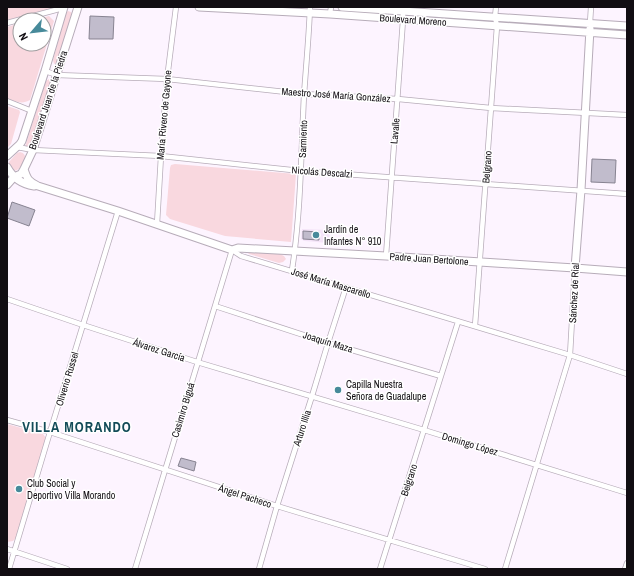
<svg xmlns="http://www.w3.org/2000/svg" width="634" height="576" font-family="'Archivo Narrow',sans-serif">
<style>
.built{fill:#f4e4f8}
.green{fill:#f9d8df}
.building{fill:#c1bccc;stroke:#878391}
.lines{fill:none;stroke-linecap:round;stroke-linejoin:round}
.street-casing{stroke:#b7acb9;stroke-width:6}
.secondary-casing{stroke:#b7acb9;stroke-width:9}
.street{stroke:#fff;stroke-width:4.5}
.secondary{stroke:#fff;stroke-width:7}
.poi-dot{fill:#478a9a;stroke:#fff;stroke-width:1.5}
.labels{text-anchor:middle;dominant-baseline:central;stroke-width:3;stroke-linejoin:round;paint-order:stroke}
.street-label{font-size:10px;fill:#110d12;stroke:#fff}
.poi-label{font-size:10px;fill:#110d12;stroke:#fff;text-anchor:start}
.district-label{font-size:14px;font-weight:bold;letter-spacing:1px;fill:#134c58;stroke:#fff}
</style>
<rect width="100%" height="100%" fill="#fdf4ff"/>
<path class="built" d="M302 229 330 230 329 243 304 241 301 239Z"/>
<path class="green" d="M7 7H56L52 9 7 20Z
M68 11 71 12 72 14 57 62 56 63 54 64 53 60 66 13Z
M49 16 54 21 30 100C22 105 15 101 7 99V27L20 23V44H44V20H33Z
M49 79 51 82 31 147H25L46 81Z
M7 106 19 110 20 112 11 144 7 148Z
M20 152C24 153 24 154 26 158 23 164 21 170 13 171L9 167V162L17 153Z
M175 164 296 174 291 242 225 236 170 219 166 215 170 168 171 165Z
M250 252 280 254 284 256 286 259 283 262 279 263 249 254 248 253Z
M7 424 43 434 46 438 17 537 13 541 7 542Z"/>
<path class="building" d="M90 16 114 17 113 39H89Z
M592 159 616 160 615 183 591 182Z
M12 202 35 210 29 226 7 218Z
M303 231 319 232V240L303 239Z
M181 458 196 462 194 471 178 466Z"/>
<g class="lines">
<g class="street-casing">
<path id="street" d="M330 14 331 7
M7 23 63 8
M590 23 591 7
M45 71 57 75 167 79 304 94 398 99 491 108 627 115
M7 101 32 111
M17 147 33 150 161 156 301 171 627 194
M157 224 161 156 167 79 176 7
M386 256C391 177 398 99 403 20V7
M292 270C301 212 301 153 304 95 306 66 309 36 310 7
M7 299 83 325 197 362 424 430 627 493
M215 306 328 343 441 376
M475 326 497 26 495 17 496 7
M7 420 50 432 277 506 485 569
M7 549 67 569
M9 569 50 432 118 211
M135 569 232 250 241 256 570 355 627 374
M259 569 277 506 312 396 328 343 346 287
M380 569 458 322
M505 569 570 355 575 268
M625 569 627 563"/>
</g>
<g class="secondary-casing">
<path id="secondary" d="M199 7 330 14 627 35
M342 7 627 26
M7 156 20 144 22 141 45 71 64 7
M7 167C13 178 21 184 34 186
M24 169C27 179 29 182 38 186L118 211 232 250 238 248 386 256 575 268 627 272
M7 185 14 177 21 174 24 169 33 150 78 7
M575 268 581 190 590 29"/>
</g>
<use href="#street" class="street"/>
<use href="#secondary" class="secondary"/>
</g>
<g class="poi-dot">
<circle cx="316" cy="235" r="4"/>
<circle cx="338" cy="390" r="4"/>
<circle cx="19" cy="489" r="4"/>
</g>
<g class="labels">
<g class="street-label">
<text transform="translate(413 20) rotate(4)">Boulevard Moreno</text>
<text transform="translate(336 95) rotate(4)">Maestro José María González</text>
<text transform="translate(48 100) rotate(-72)">Boulevard Juan de la Piedra</text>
<text transform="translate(164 115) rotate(-85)">María Rivero de Gayone</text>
<text transform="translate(395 131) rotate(-85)">Lavalle</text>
<text transform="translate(303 139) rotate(-88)">Sarmiento</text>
<text transform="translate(487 167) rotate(-86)">Belgrano</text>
<text transform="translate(322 172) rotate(4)">Nicolás Descalzi</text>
<text transform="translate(429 259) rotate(4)">Padre Juan Bertolone</text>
<text transform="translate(331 283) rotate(17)">José María Mascarello</text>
<text transform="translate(574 293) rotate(-87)">Sánchez de Rial</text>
<text transform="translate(328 342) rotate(17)">Joaquín Maza</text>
<text transform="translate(159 350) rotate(18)">Álvarez García</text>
<text transform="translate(67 379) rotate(-73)">Oliverio Russel</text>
<text transform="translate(183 410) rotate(-73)">Casimiro Biguá</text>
<text transform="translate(302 428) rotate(-72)">Arturo Illia</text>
<text transform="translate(470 444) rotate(17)">Domingo López</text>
<text transform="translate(409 480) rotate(-72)">Belgrano</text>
<text transform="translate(245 496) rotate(18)">Ángel Pacheco</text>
</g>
<g class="poi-label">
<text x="324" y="229">Jardín de<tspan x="324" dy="12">Infantes N° 910</tspan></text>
<text x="346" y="384">Capilla Nuestra<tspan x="346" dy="12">Señora de Guadalupe</tspan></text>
<text x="27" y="483">Club Social y<tspan x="27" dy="12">Deportivo Villa Morando</tspan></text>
</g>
<g class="district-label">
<text x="77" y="427">VILLA MORANDO</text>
</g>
</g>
<rect width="634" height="576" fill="none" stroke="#110d12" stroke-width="16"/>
<g transform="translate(32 32) rotate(242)"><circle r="19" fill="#ffffff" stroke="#a09ea0"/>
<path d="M0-3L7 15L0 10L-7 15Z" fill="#478a9a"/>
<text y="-6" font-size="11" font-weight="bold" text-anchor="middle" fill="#110d12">N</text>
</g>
</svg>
